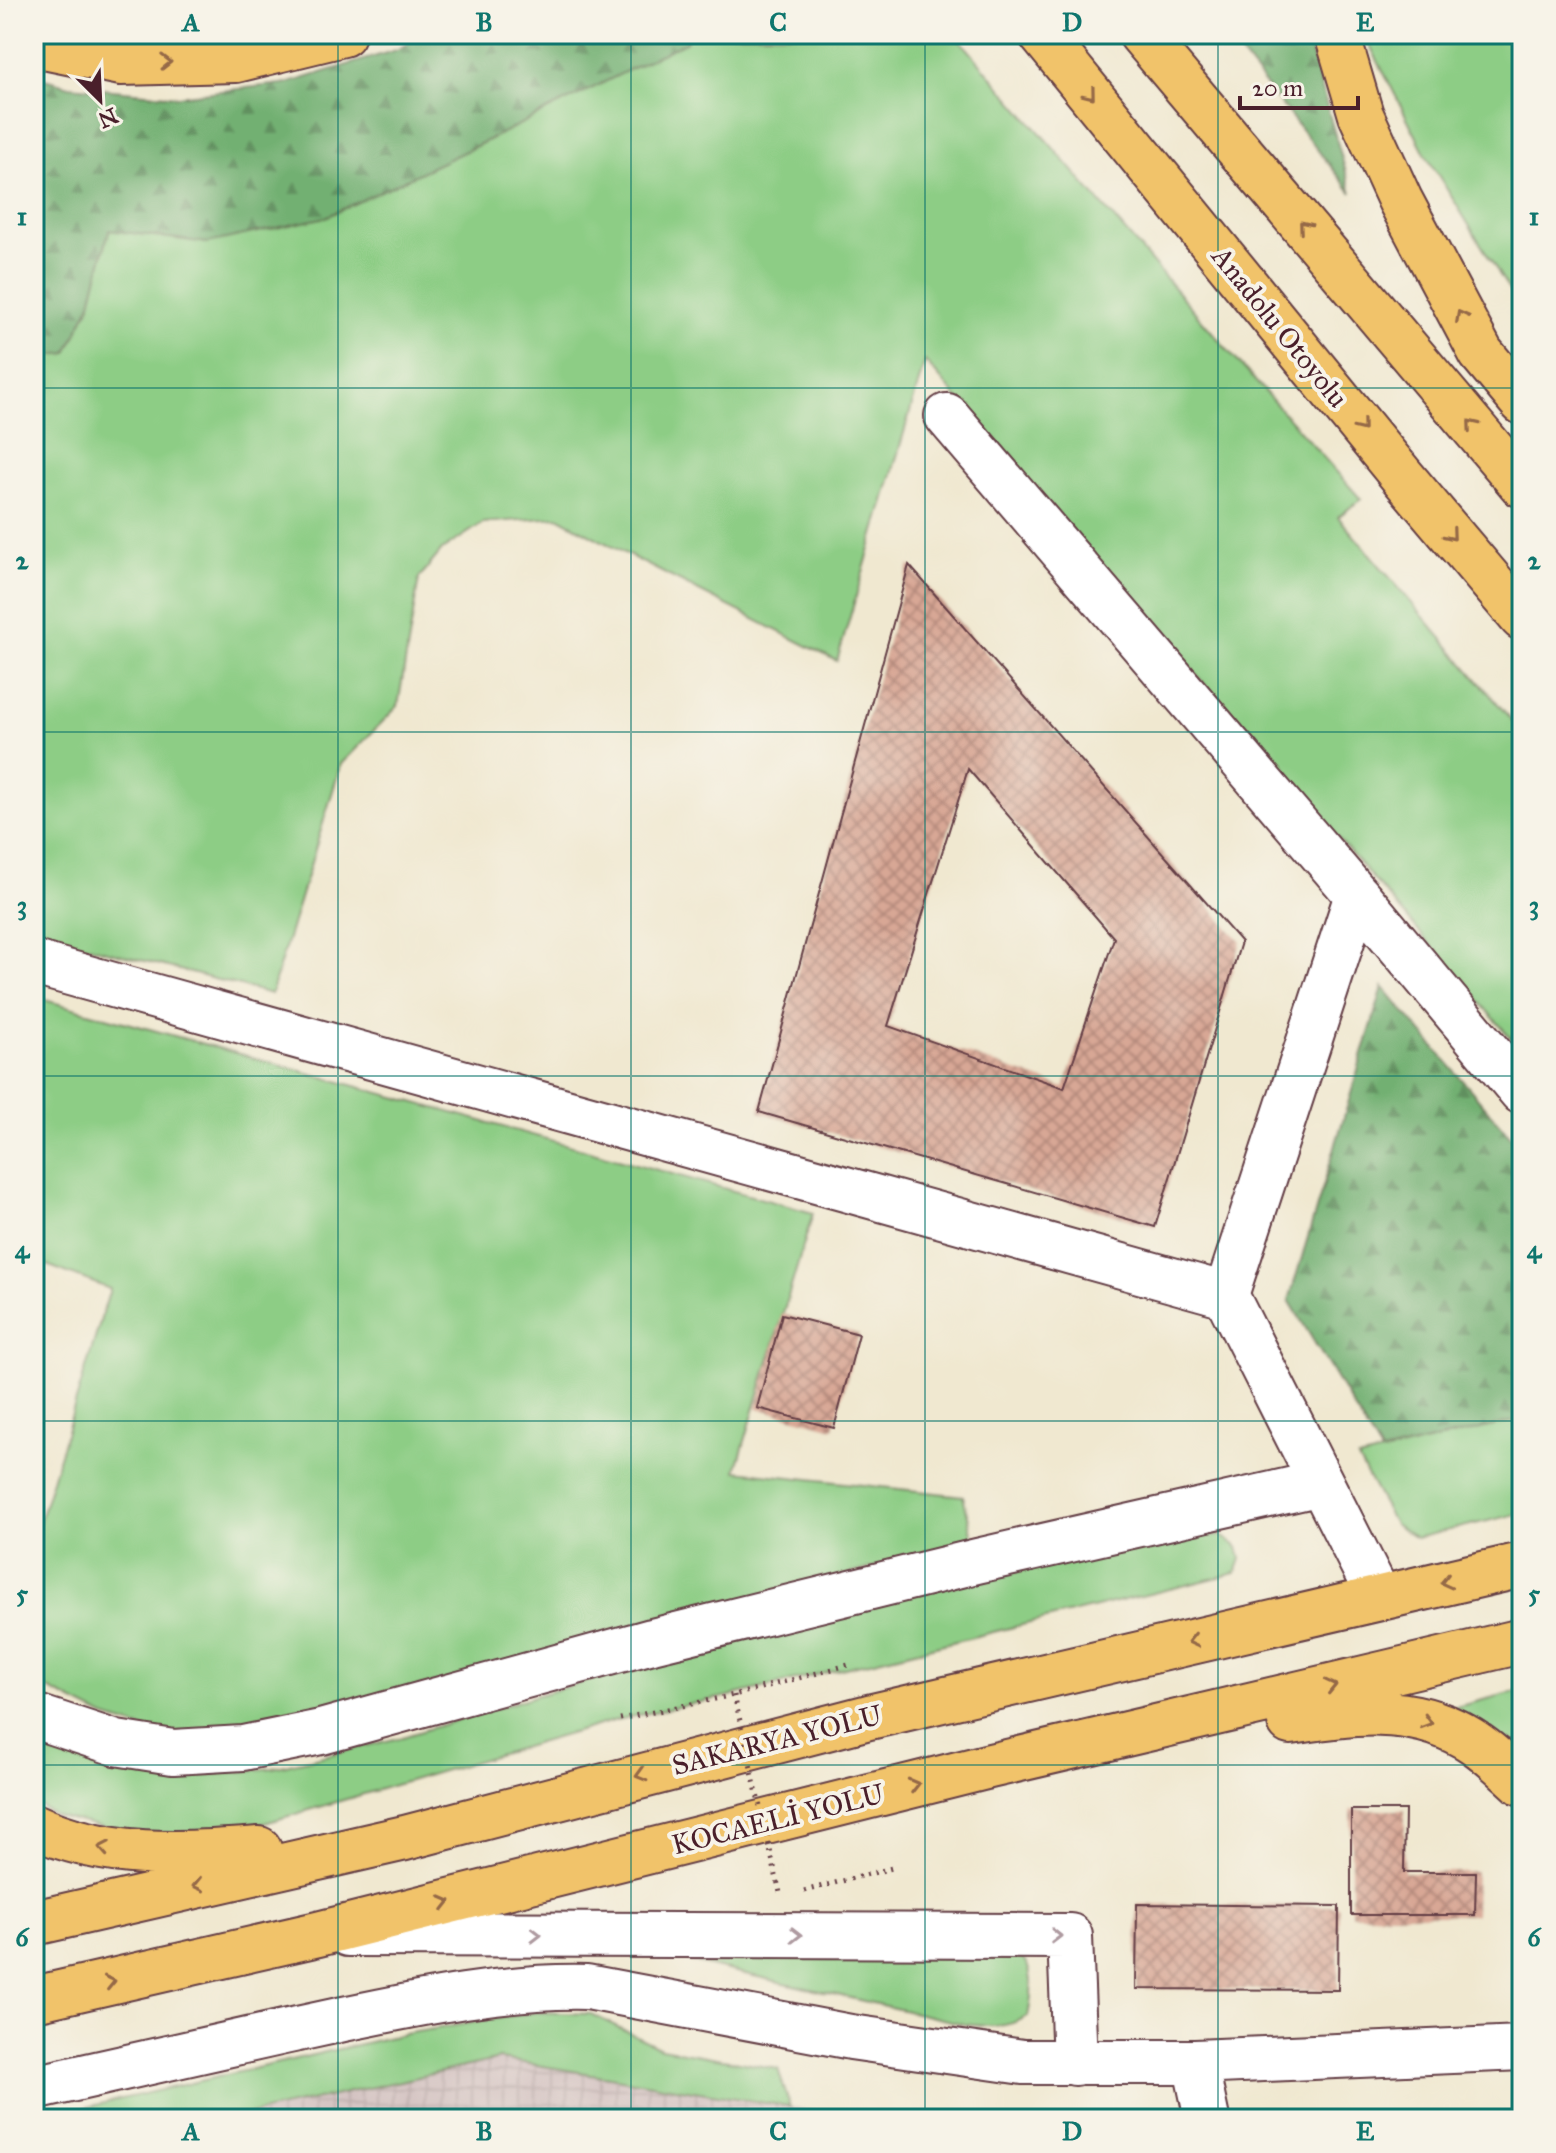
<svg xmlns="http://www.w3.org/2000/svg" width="1556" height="2153" font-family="'IM FELL Great Primer',serif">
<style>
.industrial{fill:url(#industrial-grid)}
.green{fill:#8dcd85;stroke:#6c7658;stroke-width:2}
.forest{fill:url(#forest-firs);stroke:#5e684e;stroke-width:2}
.building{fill:url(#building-cross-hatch);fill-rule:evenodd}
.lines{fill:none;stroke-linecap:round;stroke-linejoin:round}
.minor-casing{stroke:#633d44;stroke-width:48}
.highway-casing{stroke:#633d44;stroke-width:48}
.path{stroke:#633d44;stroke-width:5;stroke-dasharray:2 6;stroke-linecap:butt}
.minor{stroke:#fff;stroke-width:44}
.highway{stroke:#f1c36a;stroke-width:44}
.path-bridge{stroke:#633d44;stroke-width:5;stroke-dasharray:2 6;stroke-linecap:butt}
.oneway{stroke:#956947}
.oneway2{stroke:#ae9aa0}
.grid{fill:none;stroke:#0f766e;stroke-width:2;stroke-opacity:0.55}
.labels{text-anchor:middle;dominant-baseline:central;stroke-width:8;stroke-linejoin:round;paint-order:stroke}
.street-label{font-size:28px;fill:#4a1f2b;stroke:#f7f3e8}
.neatline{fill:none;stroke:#0f766e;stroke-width:3}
.grid-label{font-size:26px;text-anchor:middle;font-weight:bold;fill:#0f766e}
</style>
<defs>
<pattern id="industrial-grid" width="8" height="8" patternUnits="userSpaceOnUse" patternTransform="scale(2)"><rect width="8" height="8" fill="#d1bfbf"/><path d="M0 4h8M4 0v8" fill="none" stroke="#b5a4a4"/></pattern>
<pattern id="forest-firs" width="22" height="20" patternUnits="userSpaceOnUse" patternTransform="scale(2)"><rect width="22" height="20" fill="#72b072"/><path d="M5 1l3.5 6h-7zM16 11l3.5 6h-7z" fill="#608f5e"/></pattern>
<pattern id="building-cross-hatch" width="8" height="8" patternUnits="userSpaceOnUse" patternTransform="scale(2)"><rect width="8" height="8" fill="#d8a795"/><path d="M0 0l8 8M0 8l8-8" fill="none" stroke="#b1877a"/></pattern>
</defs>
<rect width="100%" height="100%" fill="#f7f3e8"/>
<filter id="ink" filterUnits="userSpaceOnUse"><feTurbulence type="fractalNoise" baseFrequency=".0125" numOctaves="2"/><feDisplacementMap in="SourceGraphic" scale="16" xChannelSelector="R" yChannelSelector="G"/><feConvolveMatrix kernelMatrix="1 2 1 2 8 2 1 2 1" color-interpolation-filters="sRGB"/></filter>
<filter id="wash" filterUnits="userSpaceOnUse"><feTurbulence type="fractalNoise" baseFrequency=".006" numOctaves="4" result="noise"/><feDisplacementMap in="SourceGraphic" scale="32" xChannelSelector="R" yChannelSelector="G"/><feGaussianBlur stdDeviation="1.8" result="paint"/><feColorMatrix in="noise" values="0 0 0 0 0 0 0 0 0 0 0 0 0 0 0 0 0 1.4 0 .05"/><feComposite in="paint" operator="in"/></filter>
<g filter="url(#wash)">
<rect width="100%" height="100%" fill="#f0e8d0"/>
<path class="industrial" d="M500 2059 865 2119H227Z"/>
<path class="green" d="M686 34H955L1231 354 1361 499 1338 517 1522 732V1051L925 361 837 661 628 555 558 517 483 523 442 550 419 578 398 706 341 764 271 994 34 932V357L67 353 91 303 109 230 208 243 476 146 687 41Z
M1364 34H1522V311L1427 157Z
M34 997 813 1213 736 1471 963 1496 974 1541 448 1680 210 1732 163 1735 104 1717 46 1688 34 1680V1539L110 1289 34 1260Z
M1522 1419V1513L1416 1538 1394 1524 1358 1459Z
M1220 1535 1238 1547 1241 1559 1236 1573 734 1695 620 1719 265 1823 187 1837 118 1831 57 1816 34 1802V1739L132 1768 205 1775 273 1768 399 1738 538 1695 856 1606 1179 1537Z
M1522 1690V1755L1448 1709Z
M1011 1954C1037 1957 1032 1997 1028 2016 1006 2029 989 2027 964 2024L688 1961Z
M536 2012 591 2014 661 2048 778 2069 790 2107 500 2059 227 2119H35L404 2034Z"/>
<path class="forest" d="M424 34H686L687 41 476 146 326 217 208 243 109 230 91 303 67 353 34 357V76L70 86 178 96 289 83 396 50Z
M1225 34H1306L1352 193Z
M1383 987 1522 1150V1419L1381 1453 1289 1300Z"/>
<g id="blocks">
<path class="building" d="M909 565 1241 942 1155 1227 759 1112ZM968 769 1114 938 1064 1088 888 1026Z
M782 1314 859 1334 834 1428 757 1408Z
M1351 1810H1405L1404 1872H1476L1475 1915H1351Z
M1137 1904 1339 1906 1338 1990 1136 1989Z"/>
</g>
</g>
<g filter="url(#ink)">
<use href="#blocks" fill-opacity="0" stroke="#633d44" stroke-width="2"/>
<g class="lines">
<g class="minor-casing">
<path id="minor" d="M947 416 1357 895 1226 1295
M1357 895 1522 1092
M34 963 1226 1295 1379 1597
M34 1716 116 1743 173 1752 243 1748 321 1732 652 1641 977 1561 1321 1483
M348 1934 1070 1936 1075 2063
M1195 2062 1207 2119
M34 2088C135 2065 237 2042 339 2020 420 2003 504 1985 587 1987L851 2037 1023 2062H1195L1522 2048"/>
</g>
<g class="highway-casing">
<path id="highway" d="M1041 34 1401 475 1522 618
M1141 34 1522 485
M1337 34 1361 115 1400 200 1481 353 1522 402
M34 45 121 63 236 60 343 34
M1290 1722C1350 1713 1409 1704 1464 1736 1486 1748 1504 1767 1522 1783
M34 1826C105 1859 182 1855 259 1849
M34 1923 405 1838 869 1717 1522 1565
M34 1999 318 1934 990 1766 1522 1641"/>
</g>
<path class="path" d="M620 1719 734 1695 848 1665
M804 1891 892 1868"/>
<use href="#minor" class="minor"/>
<use href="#highway" class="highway"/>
<path class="path-bridge" d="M734 1695 781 1897"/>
</g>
<defs><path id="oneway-chevron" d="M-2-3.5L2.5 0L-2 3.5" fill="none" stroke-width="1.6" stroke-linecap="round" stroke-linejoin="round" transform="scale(2)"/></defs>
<g class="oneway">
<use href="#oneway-chevron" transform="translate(166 62) rotate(-1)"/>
<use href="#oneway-chevron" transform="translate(1090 94) rotate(51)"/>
<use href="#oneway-chevron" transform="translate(1304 226) rotate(-130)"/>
<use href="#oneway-chevron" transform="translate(1461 316) rotate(-118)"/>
<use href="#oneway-chevron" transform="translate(1472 425) rotate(-130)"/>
<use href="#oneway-chevron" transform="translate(1361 426) rotate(51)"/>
<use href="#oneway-chevron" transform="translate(1451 535) rotate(50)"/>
<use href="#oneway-chevron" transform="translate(1446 1582) rotate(167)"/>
<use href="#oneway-chevron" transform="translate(1193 1641) rotate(167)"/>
<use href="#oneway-chevron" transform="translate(1331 1686) rotate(-13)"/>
<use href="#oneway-chevron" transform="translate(1427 1722) rotate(17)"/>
<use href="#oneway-chevron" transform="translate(641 1775) rotate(164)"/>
<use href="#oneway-chevron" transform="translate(914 1785) rotate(-14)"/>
<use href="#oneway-chevron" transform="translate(104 1848) rotate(-170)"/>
<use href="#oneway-chevron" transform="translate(198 1885) rotate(167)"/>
<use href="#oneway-chevron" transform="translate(445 1902) rotate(-14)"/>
<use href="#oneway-chevron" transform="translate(110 1982) rotate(-13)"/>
</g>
<g class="oneway2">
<use href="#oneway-chevron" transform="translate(536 1935)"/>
<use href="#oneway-chevron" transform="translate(796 1935)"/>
<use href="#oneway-chevron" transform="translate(1056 1936) rotate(1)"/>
</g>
</g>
<path class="grid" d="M338 34V2119M631 34V2119M925 34V2119M1218 34V2119M34 388H1522M34 732H1522M34 1076H1522M34 1421H1522M34 1765H1522"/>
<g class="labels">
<g class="street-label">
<text transform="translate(1280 327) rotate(51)">Anadolu Otoyolu</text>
<text transform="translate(777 1740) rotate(-14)">SAKARYA YOLU</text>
<text transform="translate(778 1819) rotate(-14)">KOCAELİ YOLU</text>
</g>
</g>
<rect width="1556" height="2153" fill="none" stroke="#f7f3e8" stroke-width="88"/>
<g transform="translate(100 100) rotate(156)" stroke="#f7f3e8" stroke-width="6" paint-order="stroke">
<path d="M0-6L14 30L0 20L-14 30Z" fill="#4a1f2b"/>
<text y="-12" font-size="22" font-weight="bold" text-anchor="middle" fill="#4a1f2b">N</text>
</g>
<path d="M1240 96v12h118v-12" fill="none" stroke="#4a1f2b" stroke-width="4"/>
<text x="1252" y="96" font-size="24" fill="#4a1f2b" stroke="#f7f3e8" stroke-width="6" paint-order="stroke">20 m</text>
<rect x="44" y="44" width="1468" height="2065" class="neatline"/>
<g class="grid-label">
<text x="191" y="31">A</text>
<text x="484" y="31">B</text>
<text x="778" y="31">C</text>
<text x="1072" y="31">D</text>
<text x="1365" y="31">E</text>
<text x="22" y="225">1</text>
<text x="1534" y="225">1</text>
<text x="22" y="569">2</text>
<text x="1534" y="569">2</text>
<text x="22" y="914">3</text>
<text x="1534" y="914">3</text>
<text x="22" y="1258">4</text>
<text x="1534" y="1258">4</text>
<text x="22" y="1602">5</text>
<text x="1534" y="1602">5</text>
<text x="22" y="1946">6</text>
<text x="1534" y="1946">6</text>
<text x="191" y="2140">A</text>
<text x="484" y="2140">B</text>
<text x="778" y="2140">C</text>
<text x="1072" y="2140">D</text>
<text x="1365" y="2140">E</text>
</g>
</svg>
